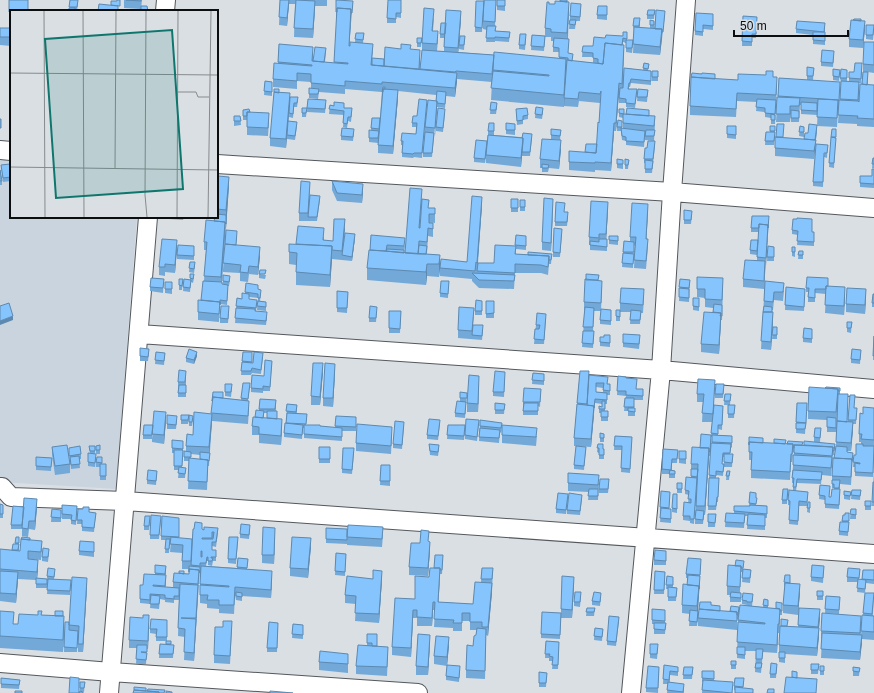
<svg xmlns="http://www.w3.org/2000/svg" width="874" height="693" font-family="Arial,sans-serif">
<style>
.built{fill:#cad4de}
.lines{fill:none;stroke-linecap:round;stroke-linejoin:round}
.street-casing{stroke:#54585c;stroke-width:20}
.street{stroke:#fff;stroke-width:18}
.wall{fill:#72a9d9;fill-rule:evenodd}
.shaded-wall{fill:#5d89b0}
.building{fill:#85c4fc;stroke:#5d89b0;fill-rule:evenodd}
.inset-road{fill:none;stroke:#878b8e;stroke-width:1}
.view{fill:#0f766e;fill-opacity:0.15;stroke:#0f766e;stroke-width:2}
.inset-edge{fill:none;stroke:#0b0d0e;stroke-width:2}
</style>
<rect width="100%" height="100%" fill="#dadfe4"/>
<path class="built" d="M0 157H11V217H137L116 489 0 482Z"/>
<g class="lines">
<g class="street-casing">
<path id="street" d="M165 11 166 0
M0 150 11 151
M217 164 672 192 874 208
M139 334 661 370 874 389
M0 487H2L11 497 125 501 874 554
M0 663 111 672 418 693
M109 693 148 217
M631 693 661 370 672 192 686 0"/>
</g>
<use href="#street" class="street"/>
</g>
<path class="wall" d="M9 0H28V11H11V20H9Z
M70 0 78 4 77 11H69Z
M124 0H142L141 9 124 8Z
M280 0H327V6H315L313 38 294 37 295 4H289L287 26 279 25Z
M401 0V18L396 17V23H387V18Z
M497 0H505V11L497 10Z
M353 1 349 46 355 42 356 33H364L363 43 373 52 372 58 384 59 401 49H411L420 58 419 70H420L422 51V43L434 17 433 31 438 40 437 51H444V38H440V34L446 23 461 19 458 52 494 55 559 58V52H553V41H551V37H545L544 51 531 50 532 35 545 36V28L549 4H555L567 2 569 10 568 38V53L573 61 598 63H593V57H582L583 46H593L605 38 623 36 627 32V40L633 44 632 53 626 52V43L623 42V45L624 53 622 88 624 68 643 70 644 63 649 64 648 71 651 75V85L631 83 630 87H629V89L637 93 635 108 626 107V103H619V92L616 131H614L611 171 595 170V172L569 170V162L585 152 597 144 599 123 601 100 600 103 579 101 578 107 564 106V99V107L491 100 492 82 457 79 455 97 446 96 445 108 437 107 432 157H423V153L425 127 436 101V95L398 91V98L393 154 378 153V145L382 90V92L345 89V94L319 92 318 99 309 98V94L311 88V82L297 81V89L273 87V79L278 63 279 44 313 55V61L326 52 325 62 334 63 337 16H336V12Z
M484 1 482 32H475V27Z
M581 4 580 21H576L575 29H569L570 16Z
M607 6V20L597 19V15Z
M496 7 495 26 496 31 510 32 509 42 495 41V42H486L487 30 483 29V21Z
M655 10 654 19H647V15Z
M713 14V30L703 29V36L695 35V31Z
M665 15 660 55 633 53 634 30 633 26 640 23V28H650V20L654 21 655 29Z
M743 16 757 17 756 38H752V46H742Z
M861 21 865 29 863 48 849 47V39Z
M825 27V45L813 44V35L796 33V29Z
M0 28H11V46L0 45Z
M874 30 873 40 866 39V35Z
M465 36 464 50 459 49V45Z
M417 38H422L421 47H417Z
M526 38 525 50 519 49V45Z
M874 42V73L868 72V85H874V127L857 126V124L838 123 839 108H838L837 127 817 126 818 106H817V115L801 114V105H800L799 122H791L790 114V122H776L779 78 807 80V67L814 68 813 80 840 90 839 100H840L841 82 840 78 847 70V81H849V72H854L862 67 861 83H859V102L863 72V64Z
M834 56 833 67 821 66V62Z
M833 69 840 70 839 81 833 80Z
M652 71H658V81H652Z
M773 77 777 86 775 124H771V118L765 117V112L756 111 757 102 737 101 736 117 690 115V106L715 79 738 80Z
M265 81 272 82V96L264 95Z
M638 89 648 90 647 102 637 101Z
M279 93 290 102 286 148 270 146V138Z
M290 97 298 101 297 107H294L293 118 289 117Z
M308 99 326 104 325 113 307 112Z
M491 102 497 107 496 114H490Z
M427 104 422 158 414 157 413 158 402 157V145H401V141L416 134V127H412V123Z
M330 105 344 108 352 112 351 122 348 121 347 128 343 127 344 115 329 114Z
M536 107 543 112 542 119 535 118Z
M302 108H307L306 117H302Z
M516 109 528 115V119L523 120V124L517 125Z
M619 109 624 114 649 116 655 124 654 141 645 140V133L644 147 626 145V141L622 140 621 131H617V127L622 121V128H623V118L619 117Z
M243 110 269 122 268 136 247 135V120H243Z
M445 113 443 132 436 131V127Z
M234 116H240L241 125 234 126Z
M372 118 380 122 378 143 369 142V138L371 130Z
M515 124V135L506 134V130Z
M297 126 295 140 287 139V135Z
M727 126H736V139L727 138Z
M770 126H775L774 145H765L766 132H770Z
M800 126 804 127V137L799 136Z
M494 127V135L532 138 530 156H522V153L521 167 486 163V157L485 163 474 162V158L487 141 488 135V131Z
M817 129 814 159 775 156V148L776 137 804 139 808 133Z
M832 129H836L834 168 829 167Z
M561 130 560 140 551 139V135Z
M354 133 353 141 341 140V136Z
M828 145 827 158 824 157 823 187 813 186V182Z
M655 146 652 173H645V163H644V159L647 148Z
M561 149 559 169 549 168 548 172H542V168H540V159Z
M873 158H874V168H872Z
M617 159 623 160V169L617 168Z
M625 159 629 160 628 169H625Z
M1 165 11 173V181L3 182Z
M874 169V188L860 187V176H872Z
M0 170 2 181V185H0Z
M332 181 363 192 362 203 337 201 332 190Z
M217 184 229 185 222 284H223V281L230 280 229 286H228L227 305 220 304 219 322 198 320V312L201 300 204 281 206 250H204V242L214 221 215 217H212H217Z
M310 190 309 205 320 200 317 221H299V213Z
M422 197 420 228 429 208H435V223L429 222 433 223V237L428 236 427 254 440 255V268L439 277 427 276 426 285 367 280V268L370 250 371 235 405 246 404 253H405Z
M511 199H518V212H511Z
M520 200H525V211H520Z
M482 205 478 263H494L515 246 516 235 526 240V250L516 249V254L528 255 552 254 551 264H549L548 275 541 273H515L514 289 479 288 472 281V279L440 276V268L467 262Z
M553 207 551 251 542 250V242Z
M608 210 606 239H607V251L590 250V245H589V237Z
M564 212 568 217 567 226H555V222Z
M648 212 646 239 648 247 646 269 634 268 635 246 634 245 633 268 622 267 624 241 630 242V237Z
M692 215 691 224H684V220Z
M169 217H184L183 220 169 219Z
M769 221 764 289 743 287V279L757 261V255L750 254V250L758 240 759 232H751V228Z
M345 228 343 249 355 238 352 261 332 259 330 287 296 285V265L289 264V252L296 244 324 237V240L333 241Z
M792 230 814 232V246L797 245 798 235 792 234Z
M562 233 560 257H553V252Z
M237 236 236 245 260 256 258 275 249 274 248 282 240 281V273L223 272V263Z
M609 236H618V245L609 244Z
M194 246V260L177 259V255Z
M768 246 774 247V261H767Z
M792 247H795V257L792 256Z
M177 249 175 273 165 272V276L159 275V267Z
M799 251H803V259H798Z
M190 262 195 266 194 273 189 272Z
M190 274 194 278 193 283 191 282 190 292 183 291 184 279 190 280Z
M259 274 266 275 265 279 259 278Z
M164 279 163 293 150 291V287Z
M179 279H183L182 290H179Z
M680 279 690 280 689 302 679 301Z
M599 280 602 289 601 311H594L593 331 594 336 593 348 582 347 585 310H584V302Z
M449 281 448 298 440 297V293Z
M765 281 784 291 783 301 774 300 773 310H772L773 321 771 350 761 349Z
M165 282H172V294L165 293Z
M246 283 258 289 261 294 260 301 266 302V311L257 310 258 298 249 297V299L257 304 256 311 267 317 266 325 235 323 237 298 242 299 245 293Z
M828 286 845 295 844 315 825 313 826 294 815 293V302H808V292H806V288Z
M723 287 722 320H721L719 354 701 352V344L713 312V308L705 307V298L697 297V289Z
M786 287 805 289 804 311 785 310Z
M337 291 348 292 347 313 337 312Z
M874 294V307H872V303Z
M644 297 643 313H641L640 324H630L631 312H620V321H616V310H620V303Z
M866 297 865 314 846 312V304Z
M693 298H699V311L693 310Z
M486 301H494V318H486Z
M482 305V315H475V311Z
M611 310V325L600 324V320Z
M229 311 228 323H220V318Z
M377 311 376 322H369V318Z
M389 311H401L400 333H389Z
M474 316 473 325 483 330 482 340 458 338V330Z
M546 318 544 344H534L536 325Z
M847 322H852L851 333 847 332Z
M773 327H777V339H772Z
M812 333V343L803 342V338Z
M623 334 640 339 639 349 623 347Z
M610 335V347L600 346V337H604Z
M874 336V360H873Z
M861 350 860 364 851 363V359Z
M156 352 165 353 164 365 155 364Z
M243 352 252 356V363L263 357 261 374 252 373 251 375H241Z
M149 353 148 361H140V356Z
M197 356 194 364 186 362V358Z
M272 361 270 391H263V393L251 392V388L264 376Z
M580 371 589 379V375L608 384H610V395H607V404H605V411H608V421H601V413H599V406L602 407V404L595 403 591 447 574 446V438ZM596 387 603 388V393L596 392Z
M323 372 320 405H311V396Z
M335 372 333 407 323 406V398Z
M533 373 544 374V385L532 384Z
M186 375V397H178V382Z
M505 376 504 397 493 396V392Z
M618 376 626 378 636 389H643V400H634V408H635V416H628V411H624L626 396 617 395Z
M225 384 232 388 231 397 225 396Z
M479 384 478 412H467V403Z
M250 387 248 400 249 409 248 424 212 421 209 466H208L207 490 188 489 189 461H184V451H186V446L193 435 211 414 223 398 241 400V398ZM191 454 200 455V459H191Z
M715 388 713 411 723 406 722 430 718 429V435L732 436V448L731 447 730 454H733L732 467H724V457H723L722 464H724L723 476 716 475V478H719L718 502H717L716 510H708L709 478 712 437H711V433L712 422H702L703 402H697V394Z
M825 388H840V394L847 422H848L850 395 854 408H857L856 424H853L851 451H847V452L853 453 851 485 840 484V494L839 509 825 508V500L819 499 820 485 830 497H831L834 489V488H832V476L836 446 838 395 836 432H827V420L808 419V411Z
M541 389 540 407 538 406V415H523V402Z
M724 389 723 398H715V394Z
M460 392 467 393 465 418 455 417V413L460 401Z
M725 394H731L730 405H735L734 418H728V405H724Z
M260 399 276 400V411L277 419 282 427 281 445 259 443V435H252V426L255 417 259 410ZM264 413H267V418H264Z
M495 403 505 404 504 414H495Z
M797 403H807L805 434 796 433Z
M287 404 297 405V414H307L306 425 335 428 336 416 356 421V431H342V441L304 438V428H303L302 439 284 437V433L286 423Z
M874 408V453L873 477 855 476V467H853L854 455H856L861 444V442H859V434L863 414Z
M189 415 193 420 192 426H189Z
M189 419 188 424H181V420Z
M166 420 164 444 152 442V434Z
M177 420 176 429H167V424Z
M480 420 502 427 501 433 500 432 499 443 479 441Z
M440 424 438 440 427 439V435Z
M479 424 477 441 465 439V435Z
M448 425 465 430 464 440 447 439Z
M404 426 402 449 393 448V444Z
M821 428 820 442H814V437Z
M153 429 152 439H143V435Z
M600 433 604 434V442H600Z
M392 435 391 454 356 451V443Z
M502 435 537 436 536 446 502 443Z
M615 436 632 437 630 473 621 472 622 450H614Z
M711 439 710 456H709L705 515H704L703 524H695L696 493 694 524 690 523V521L683 520V516L688 503 689 495 685 494V490L691 477V464L700 448Z
M172 440 183 446 182 468H186L185 478H178L179 470H174V453H172Z
M763 443 803 445 835 444 834 455H833L831 476 822 475 821 484 797 483 796 491 808 492 807 506H799L798 525 789 524 790 505H788V500L793 491V483H792V478L794 452H793L792 462H791L790 480 751 478V460H749V445Z
M429 444 439 449 438 456 430 455Z
M598 444 603 449H604V459H599V453L597 452Z
M89 446H95V454L96 458 95 467 88 466V453L90 454Z
M96 446 100 450V454H96Z
M52 447 70 464V473L55 475 52 455Z
M319 447H330V463H319Z
M586 447 584 470 574 469V465Z
M69 448 81 454V459H79L80 468 71 469Z
M678 450 677 463H672V470L675 471V478H669V474H662V469Z
M679 451H686V464L679 463Z
M354 453 352 474 342 473V469Z
M36 457 52 458 51 471 36 470Z
M102 457V464H106V480H100V467H96V462Z
M381 465H390V486L380 485Z
M874 469V506H872Z
M157 471 156 485 147 484V480Z
M727 471H730L729 480H726Z
M568 483H599L598 500H588L589 492 568 491Z
M677 483H682V493H677Z
M609 484 608 493H599V489Z
M788 489 787 504H782V500Z
M852 490H861L860 500 851 499Z
M844 491 851 492 850 500 844 499Z
M670 492 669 509H671V523L660 522 661 512 660 511V507Z
M750 492 756 498V505L767 506V518H765V530L747 529 748 516H745L744 528 725 527 726 513H734V506H749Z
M677 494V513L672 512V508Z
M568 499 566 514 556 513V509Z
M582 499 580 515 567 514V510Z
M865 501H871V510H865Z
M808 502H810V513L807 512Z
M0 504 3 509V518H0Z
M77 506 76 525 71 524V519H62V514Z
M37 507 35 530 29 529 28 537 22 536V529H11V525Z
M52 509 61 510V522H51Z
M78 509 89 512 96 513 94 532 82 531V524H77Z
M851 509H856V519H850Z
M849 513 848 536 839 535V531L842 522 843 515H845Z
M708 514H716L715 527H708Z
M179 518V538L192 547 191 566 193 529H202L218 533 216 547 212 546V550H216V561H213L212 566 208 565V561H207L206 566 237 568 238 558 248 559 247 569 272 579 271 598 242 596V601L236 600 235 595 234 614 219 613V609L207 608V604L200 603V567L194 661 184 660 185 637 178 636 179 600H174V603L165 602V600L160 599 159 609 150 608 151 599H150V604L140 603V585H143L155 575V565L166 566V587L173 588V582L184 574H189V569H182V553L170 552 171 540H170L169 553H165L166 540H161V536Z
M150 520 149 530H144V526Z
M161 520 159 539H150V535Z
M326 528 347 529 383 535 382 547 347 545V544L326 543Z
M250 529 249 539 240 538V534Z
M275 536 274 564 262 563V555Z
M16 537H19V551H20L30 540 42 549 41 560 28 559 38 569 37 578 47 579V588H36V580L18 579 16 603 0 601V549L12 550 15 544Z
M238 541 236 564 228 563V559Z
M420 543 430 550 428 576 409 575V567Z
M94 546V557L79 555V551Z
M311 546 308 578 290 576V568Z
M666 551V565H654V560Z
M49 553 48 562 42 561V557Z
M336 553 346 554 345 576 335 575Z
M443 559 442 574H440L438 602 473 604 481 582 482 568H493L492 592 488 636 486 635 485 679 466 678V670L476 635 477 630H470V621H462V631H453V628L434 627 435 610H433L432 626H417V618H413L411 657 392 655V647L415 599 429 577 434 568Z
M701 563 699 591 697 626H689L690 614 682 613V605L687 585V578H686V574Z
M744 565 743 569 751 570 750 583 742 582 743 572H741L740 592 741 597V602H730V595H727V586L735 566Z
M824 566 823 583 811 581V577Z
M860 569 859 579 862 580 863 570H874V584L866 583 865 593 857 592 858 582H847V577Z
M655 571 665 572 664 594H654Z
M55 573 54 579 71 584 70 595 47 594 48 581H47V576Z
M667 576 673 577V587L677 588 676 601H668V589H666Z
M382 579 379 623 355 621 356 604 345 603V595Z
M784 582 790 583 800 592 798 615 783 613V605L785 586H784Z
M574 585 572 618H561L560 639 541 638V634L561 613V609Z
M87 586 83 652H78V634L77 652H64L65 622 69 630V625Z
M817 591H823V600H817Z
M865 593H874L873 616H874V640L862 639 860 660 821 658 822 639H821V631L861 624V635L863 615Z
M581 596 580 607 574 606V602Z
M826 596 840 597 839 614 825 613Z
M601 597 600 606 592 605V601Z
M753 598 752 606 763 607 764 599 768 600V608H776L782 607V615H780L779 633H778L777 653 763 652 761 673 755 672 756 651H745V659L737 658 738 620 747 606V605L742 604V600Z
M587 608H595L594 616H586Z
M799 608 820 618 817 656 785 654V663L779 662V645L788 626 798 627Z
M652 609 665 610V623H666L665 634H654V624H652Z
M0 611 14 624H18L42 615 63 616 64 628 63 652 0 648Z
M720 611H739L738 619H737V630L698 626V618Z
M167 620V641H171V645H174L173 658H159L160 644 166 645V641H156V634L150 633V629Z
M619 621 616 646 607 645V641Z
M149 623 148 649H147L146 664H136L137 648H129V640Z
M293 624 303 625V639L292 638Z
M278 627 277 652H267V648Z
M595 628 603 629 602 641 594 640Z
M232 629 230 664 214 663V655Z
M367 634 377 646 388 655 387 676 356 674V666L367 646Z
M546 641 559 642 558 669H552L553 661H549V658H545Z
M430 643 428 675H416V666Z
M449 645 447 666 434 664V656Z
M658 648 657 659 650 658V654Z
M731 661H736V669H731Z
M319 662H348V673L319 670Z
M777 664 776 678H770V674Z
M811 664H819L818 674H811Z
M664 665 678 671V676L670 675V682L684 688V693H667L668 684H663Z
M820 666H824V675H820Z
M659 667 658 693 646 692V688Z
M684 667H693L692 679H683Z
M853 667 860 668 859 676H853Z
M460 670 459 682 446 680V676Z
M702 671H714V680L733 693H702L703 682H702Z
M539 672 547 673 546 687H539Z
M1 678 20 680 19 689 1 688Z
M80 682H85L84 692 80 691Z
M744 683 743 688 753 693 734 690V686Z"/>
<path class="shaded-wall" d="M289 0V4L287 26V18Z
M315 1V9L313 38V29Z
M569 2V10L567 42V33Z
M351 9V18L349 54V46Z
M461 11V19L458 56V48Z
M865 21V29L863 48V40Z
M662 29V38L660 55V47Z
M624 45V53L622 92V84Z
M420 50V58L419 77V69Z
M566 59V71L564 107V95Z
M457 73V82L455 97V88Z
M619 83V92L616 131V123Z
M398 90V98L393 154V146Z
M290 93V102L286 148V139Z
M437 101V110L435 136V128Z
M614 123V131L611 171V163Z
M817 125V129L814 159V151Z
M523 138V146L521 167V158Z
M561 140V149L559 169V161Z
M229 177V185L226 229V210Z
M363 184V192L362 203V195Z
M482 197V205L477 271V263Z
M553 199V207L551 251V243Z
M608 202V210L606 243V234Z
M648 204V212L646 247V239Z
M345 219V228L342 255V251Z
M225 222V230L221 285V277Z
M768 225V233L766 266V258Z
M355 234V238L352 261V257Z
M177 240V249L175 273V265Z
M332 246V259L330 287V275Z
M260 247V256L258 275V267Z
M440 255V268L439 277V264Z
M765 261V270L764 289V281Z
M427 264V276L426 285V272Z
M845 287V295L844 315V306Z
M866 289V297L865 314V305Z
M773 312V321L771 350V342Z
M721 313V321L719 354V345Z
M13 316V320L0 325V321Z
M197 352V356L194 364V360Z
M323 363V372L320 405V397Z
M335 364V372L333 407V398Z
M589 371V379L587 412V404Z
M479 376V384L478 412V404Z
M594 406V414L591 447V439Z
M166 412V420L164 444V435Z
M212 414V422L209 456V447Z
M282 419V427L281 445V436Z
M853 422V431L851 451V443Z
M709 448V457L705 515V506Z
M37 499V507L35 530V521Z
M275 528V536L274 564V555Z
M311 538V546L308 578V569Z
M430 542V550L428 576V568Z
M38 560V569L37 580V572Z
M440 568V577L438 610V602Z
M272 571V579L271 598V590Z
M382 571V579L379 623V614Z
M18 572V580L16 603V594Z
M700 576V580L697 626V606Z
M574 577V585L572 618V610Z
M87 578V586L83 652V644Z
M492 583V592L488 636V627Z
M800 584V592L798 615V606Z
M198 585V593L196 627V618Z
M433 602V610L432 626V618Z
M780 609V617L779 633V624Z
M820 609V618L818 635V627Z
M413 610V618L411 657V648Z
M149 615V623L148 649V641Z
M64 616V628L63 652V640Z
M196 619V628L194 661V653Z
M778 624V633L777 653V645Z
M819 628V637L817 656V648Z
M430 635V643L428 675V667Z
M862 635V643L860 660V652Z
M449 637V645L447 666V657Z"/>
<path class="building" d="M9 0H28V11H11V12H9Z
M70 0H78L77 7H69Z
M117 0H120V6L111 5V1H117Z
M126 0H141V1Z
M280 0H289L287 18 279 17Z
M296 0 315 1 313 29 294 28Z
M336 0 353 1 352 13H351V9L337 8V12H336Z
M388 0H401V13H396V19L387 18Z
M484 0H496L495 22 483 21Z
M497 0H505V6H497Z
M560 0H567V2L560 1Z
M476 1H484L482 28 475 27Z
M555 1 569 2 567 33 551 32V29L545 28 547 2H549V4H555Z
M571 3 581 4 580 17 570 16Z
M99 4 118 6V11H98Z
M141 6H147L148 11H141Z
M598 6H607V15H597Z
M69 8H75V11H69Z
M337 8 351 9 349 46H350V42L373 44 371 65 457 73 455 88 382 82V84L345 81V86L311 83V74L297 73V81L273 79 274 63 312 66V65L278 62 279 44 313 47 312 61 348 64V63L334 62Z
M424 8 434 9 432 31H438L437 44 422 43Z
M446 10 461 11 458 48 444 47Z
M648 10H655L654 15H647Z
M656 10 665 11 663 32H662V29H655Z
M696 13 713 14V26L703 25V32L695 31Z
M743 16 757 17 756 34H752V42L742 41Z
M634 18H640L639 26H633Z
M854 19H861V21L853 20Z
M570 20H576L575 25 569 24Z
M650 20 654 21V25H650Z
M851 20 865 21 863 40 849 39Z
M797 21 825 23 824 32 796 29Z
M441 23H446L445 34H440Z
M866 25H874L873 35H866Z
M487 26H496L495 31 510 32 509 38 495 37V38H486Z
M634 27 662 29 660 47 633 44Z
M0 28H11V37H0Z
M623 32H627V39L623 38 622 45 605 43 603 64 598 63V59L593 58V53L582 52 583 46H593L594 37 605 38 606 35 623 36Z
M813 32H825V41L813 40Z
M356 33H364L363 40 355 39Z
M520 34H526L525 45H519Z
M532 35 545 36 544 47 531 46Z
M460 36H465L464 45H459Z
M417 38H422L421 43H417Z
M554 38 569 39 568 53 573 54 572 61 568 60V58L559 57V48L553 47Z
M626 40H633L632 48H626Z
M864 42H874V65L863 64Z
M605 43 624 45 622 84 619 83 616 123H614L611 163 595 162V163L569 162V151L596 153 598 122 599 123 601 92V91L600 94 579 92 578 99 564 98 567 60 603 64Z
M401 44 411 45 410 49 420 50 419 69 384 66 385 47 401 49Z
M315 47 326 48 324 62 313 61Z
M422 50 494 55 492 74 456 71 455 72 420 69Z
M822 50 834 51 833 63 821 62Z
M494 52 566 59 564 95 491 88 493 71 549 76V75L493 70Z
M372 58 384 59V66L372 65Z
M644 63 649 64 648 69 643 68Z
M855 63H862L861 79 849 78V72H854Z
M807 67 814 68 813 76H807Z
M624 68 651 71V81L631 79 630 83H629L628 89H637L635 104 626 103V99L619 98 620 88H623Z
M833 69 840 70 839 77 833 76Z
M841 69 847 70V78H840Z
M652 71H658V77H652Z
M766 71H773V77H777L776 95 737 93 736 109 690 106 691 77 738 80V74L766 75Z
M863 72H868L867 85 862 84Z
M692 73 702 74V73L715 74V79L691 77Z
M779 78 840 82 839 100 778 96Z
M265 81 272 82V92L264 91Z
M841 81 859 82 858 100 840 99Z
M860 84 874 85V119L857 118 858 116 838 115 839 100 858 101 859 102Z
M383 87H385V89H383V92H382Z
M309 88 319 89 318 94H309Z
M274 89H279V93L274 92Z
M383 89 398 90 393 146 378 145Z
M638 89 648 90 647 97H637Z
M437 91 446 92 445 104 437 103V101H436Z
M274 92 290 93 286 139 270 138Z
M290 97H298L297 103H294L293 114 289 113Z
M777 97 800 98 799 106H790V114H776Z
M308 99 326 100 325 109 307 108Z
M419 99 427 100 422 153H414L413 154 402 153 403 141H401L402 133 416 134 417 123H412L413 116H417Z
M757 99 776 100 775 114 765 113V108L756 107Z
M818 99 838 100 837 118 817 117Z
M428 100 437 101 435 128 425 127Z
M334 102 344 103V108H352L351 117H348L347 124 343 123 344 111 329 109 330 105 334 106Z
M491 102 497 103 496 110H490Z
M801 102 817 103V111L801 110Z
M536 107 543 108 542 115 535 114Z
M302 108H307L306 113H302Z
M438 108 445 109 443 128 436 127Z
M527 108 528 115 523 116V120L517 121 516 109Z
M627 108 649 110V116L626 114Z
M249 109 250 112H247V116H243V110Z
M619 109H624V114L619 113Z
M791 110 799 111V118H791Z
M247 112 269 113 268 128 247 127Z
M623 114 655 116 654 126 623 123Z
M771 114 775 115V120H771Z
M234 116H240L241 121H234Z
M372 118H380L379 129 371 128Z
M0 119H1V128H0Z
M618 120 622 121V127H617Z
M288 121 297 122 295 136 287 135Z
M489 123H494V131H488Z
M506 123 515 124V130H506Z
M777 124H784L783 137H776Z
M809 124 817 125 815 140 804 139 805 133H808Z
M727 126H736V135L727 134Z
M770 126H775V131H770Z
M800 126 804 127V132H799Z
M342 128 354 129 353 137 341 136Z
M621 128 645 131 644 142 626 141V137L622 136Z
M551 129 561 130 560 136 551 135Z
M832 129H836V137H831Z
M369 130 379 131 378 138H369Z
M646 130H655L654 136H645Z
M425 132 434 133 432 153H423Z
M766 132H775L774 141H765Z
M523 133 532 134 530 152H522L523 142V138H522Z
M488 135 523 138 521 158 486 155Z
M775 137 816 140 814 151 775 148Z
M831 137 836 138 834 163H829Z
M542 139 561 140 559 161 540 159Z
M476 140 487 141 485 159 474 158Z
M648 141H655L653 159H644L645 148H647Z
M586 144H597L596 153 585 152Z
M816 144 828 145 827 153H824L823 182H813Z
M873 158H874V164H872Z
M617 159 623 160V164H617Z
M625 159 629 160 628 165H625Z
M645 160 653 161 652 169H645Z
M10 164 11 177 3 178 1 165Z
M542 164 549 165 548 168H542Z
M872 169H874V184L860 183V176H872Z
M0 170 2 181H0Z
M218 176 229 177 226 210 217 209V184Z
M301 181 310 182 308 213H299Z
M332 181 363 184 362 195 337 193Z
M410 188 422 189 419 228H420L422 199 429 200 428 208H435V214H429V223H433V229L428 228 427 242 419 241 418 254 405 253Z
M310 195 320 196 317 217H308Z
M472 196 482 197 477 263 476 262 475 271 440 268 441 259 467 262Z
M544 198 553 199 551 243 542 242Z
M511 199H518V208H511Z
M520 200H525V207H520Z
M591 201 608 202 606 234H599V238L589 237Z
M556 202 565 203 564 212H568L567 222H555Z
M632 203 648 204 646 239H648L646 261 634 260 636 237H630Z
M684 210 692 211 691 220H684Z
M217 214 226 215V224L225 222 214 221 215 217H217Z
M752 216H769L768 228V225L759 224V228H751Z
M797 218 812 219V232H814V242L797 241 798 231 792 230 793 219H797Z
M334 219H345L342 251 332 250V246L296 244 298 226 324 228 323 240 333 241Z
M206 220 225 222 221 277 204 276 207 242H204Z
M759 224 768 225 766 258 757 257Z
M554 228 562 229 560 253 553 252Z
M226 230 237 231 236 245 225 244Z
M345 233 355 234 352 257 342 255Z
M371 235 405 238 404 246 387 245 386 251 370 250Z
M516 235 526 236V246L515 245Z
M609 236H618V241L609 240Z
M162 239 177 240 175 265 165 264V267H159Z
M599 239H607V247L590 245V241L599 242Z
M751 240H758L757 251 750 250Z
M624 241 634 242V252H623Z
M225 244 260 247 258 267 249 266 248 273 240 272 241 265 223 263Z
M289 244 332 246 330 275 296 272 297 253 289 252Z
M178 245 194 246V256L177 255Z
M419 245 427 246 426 254H418Z
M495 245 516 246 515 254 549 256 548 267 541 265 515 264V273L477 271 478 263H494Z
M768 246 774 247V257H767Z
M792 247H795V252H792Z
M387 249 404 250V253L386 251Z
M369 250 440 255 439 264H427L426 272 367 268Z
M799 251H803V255H798Z
M528 252 552 254 551 260H549V256L528 255Z
M623 253 634 254 633 264 622 263Z
M745 260 765 261 764 281 743 279Z
M190 262H195L194 269 189 268Z
M260 270H266L265 274H259Z
M472 273 515 275 514 281 479 280Z
M190 274H194L193 279 190 278Z
M586 274 599 275 598 280H586Z
M223 275 230 276 229 282 223 281Z
M697 277 723 278 722 300 705 299V289H697Z
M807 277 828 278V286H826V289H815V298L808 297 809 288H806Z
M151 278 164 279 163 288 150 287Z
M179 279H183L182 286 179 285Z
M184 279 191 280 190 288 183 287Z
M585 279 602 281 601 303 584 302Z
M680 279 690 280 689 288 679 287Z
M203 281 222 282V284L228 285 227 301 220 300V305V302L201 300Z
M441 281H449L448 294 440 293Z
M765 281 784 283 783 292H774L773 302 764 301Z
M165 282H172V289H165Z
M246 283 258 285V289L261 290 260 298H258V294L245 292Z
M826 286 845 287 844 306 825 305Z
M786 287 805 289 804 307 785 305Z
M621 288 644 289 643 305 620 303Z
M679 288 689 289V298L679 297Z
M847 288 866 289 865 305 846 304Z
M337 291 348 292 347 308H337Z
M242 293 249 294V299L257 300 256 308 236 306 237 298 242 299Z
M873 294H874V303H872Z
M693 298H699V307L693 306Z
M198 300 220 302 219 314 198 312Z
M476 300 482 301V311H475Z
M258 301 266 302V307L257 306Z
M486 301H494V313L486 314Z
M9 303 13 316 0 321V306Z
M714 304 722 305V316H720L721 313 713 312Z
M221 306H229L228 319 220 318Z
M370 306 377 307 376 318H369Z
M764 306 772 307V312H763Z
M459 307 474 308 472 331 458 330Z
M585 307 594 308 593 327H583Z
M236 308 255 309V311L267 312 266 321 235 318Z
M601 309 611 310V321L600 320Z
M616 310H620V317L616 316Z
M631 310 641 311 640 320H630Z
M389 311H401L400 329 389 328Z
M704 312 721 313 719 345 701 344Z
M763 312H773L771 342 761 341Z
M537 313 546 314 544 340 534 339 535 329H539L540 325H536Z
M847 322H852L851 328H847Z
M473 325H483L482 336 472 335Z
M773 327H777V335H772Z
M804 328 812 329V339L803 338Z
M583 331H594L593 344 582 343Z
M623 334 640 335 639 344 623 343Z
M604 335H610V343L600 342V337H604Z
M874 336V356H873Z
M140 348 149 349 148 357 140 356Z
M189 349 197 352 194 360 186 358Z
M852 349 861 350 860 360 851 359Z
M156 352 165 353 164 361 155 360Z
M243 352H252V362L242 361Z
M254 352 263 353 261 370 252 368 251 371H241L242 362 253 363Z
M265 360 272 361 270 387 263 386V389L251 388 252 375 264 376Z
M313 363H323L320 397 311 396Z
M325 363 335 364 333 398H323Z
M179 370 186 371 185 382H178Z
M495 371 505 372 504 392H493Z
M580 371H589L587 404 577 403Z
M533 373 544 374V381L532 380Z
M469 375 479 376 478 404 467 403Z
M589 375 608 377 607 384H610V391L603 390 604 383H596V392L607 393V400L595 399 594 408V406L587 405Z
M618 376 626 377V378L637 379 636 389H643V396L626 395V391H617Z
M698 379 715 380 713 414 702 413 704 394H697Z
M243 383H250L248 399 241 398Z
M225 384H232L231 392H225Z
M716 384H724L723 394H715Z
M179 385H186V393H178Z
M809 387 838 389 836 412 808 411Z
M826 387 840 388V391H838V389L825 388Z
M524 388 541 389 540 402H523Z
M213 392H223V398L213 397 212 401Z
M460 392 467 393V398H460Z
M725 394H731L730 401H724Z
M838 394H848L847 422 837 421Z
M850 395H855L854 408H857L856 420H848Z
M213 397 249 401 248 416 211 413Z
M625 398H634V407H624Z
M260 399 276 400 275 409H259Z
M457 401 466 402 465 414 455 413Z
M602 401H605V409H599V406L602 407Z
M495 403 505 404 504 410H495Z
M524 403H538V411H523Z
M797 403H807L806 423 796 422Z
M287 404 297 405 296 412 286 411Z
M577 404 594 406 591 439 574 438Z
M714 405 723 406 722 425H718V434L711 433Z
M728 405H735L734 414H728Z
M863 407 874 408V440L861 439 862 434H859L860 413 863 414Z
M628 408H635V412L628 411Z
M256 410 264 411 263 418 255 417Z
M154 411 166 412 164 435 152 434Z
M267 411H277V419L267 418Z
M601 411H608V417H601Z
M194 412 212 414 209 447 186 446 187 434 193 435Z
M287 413 307 414 306 424 286 423Z
M167 415 177 416 176 425 167 424Z
M181 415H189L188 420H181Z
M189 415 193 416 192 422H189Z
M336 416 356 417V427L335 426Z
M253 417 282 419 281 436 259 434V427L252 426Z
M827 417 836 418V428L827 427Z
M429 419 440 420 438 436 427 435Z
M466 419 479 420 477 437 465 435Z
M480 420 502 423 501 428 480 426Z
M395 421 404 422 402 445 393 444Z
M837 421 853 422 851 443 836 442Z
M285 423 303 425 302 435 284 433Z
M796 423H806L805 429H796Z
M357 424 392 427 391 446 356 443Z
M144 425H153L152 435H143Z
M304 425H320V426L342 428V437L304 434Z
M448 425H465L464 436 447 435Z
M502 425 537 428 536 437 502 435Z
M480 428 500 430 499 438 479 437Z
M815 428H821L820 438 814 437Z
M600 433 604 434V438H600Z
M701 434 711 435 710 452 709 451V448H700Z
M712 435 732 436V443L712 442Z
M615 436 632 437 630 469 621 468 622 446H614Z
M749 437 763 438V443L749 442V445Z
M774 439 786 440 785 444 774 443Z
M172 440 183 441V449L172 448Z
M788 441 803 442 802 445H794V448H793V444H787Z
M804 441 835 444 834 451H833V447L804 445Z
M749 442 793 444 792 454H791L790 472 751 470 752 452H749Z
M711 443 731 444 730 453H723L722 464H724L723 472 716 471V476L709 475Z
M429 444 439 445 438 452 430 451Z
M598 444H603V449H604V455H599V448H597Z
M856 444H863V446H874L873 473 855 472V463L860 464V463L853 462 854 455H856Z
M67 445 70 464 55 466 52 447Z
M100 445V450H96V446Z
M794 445 833 447 832 456 794 453Z
M80 446 81 454 69 456V448Z
M89 446H95V451H90Z
M576 446 586 447 584 466 574 465Z
M836 446 847 447V452L853 453 852 461V459L834 458Z
M319 447H330V459H319Z
M692 447 709 448 705 506H696L698 464H691Z
M343 448H354L352 470 342 469Z
M663 449 678 450 677 459H672L671 470 662 469Z
M174 450H183L182 466H174Z
M184 451 191 452V457H184Z
M679 451H686V459H679Z
M200 452 210 453 209 461H208V460L200 459Z
M88 453 96 454 95 463 88 462Z
M724 454H733L732 463 724 462Z
M793 455 832 457 831 468 793 465Z
M79 456 80 464 71 465 70 457Z
M36 457 52 458 51 467 36 466Z
M97 457H102V463L96 462Z
M189 458 208 460 207 482 188 481Z
M833 458 852 459 851 477 832 476Z
M100 464H106V476H100Z
M381 465H390V481H380Z
M179 467 186 468 185 474 178 473Z
M691 469H698L697 477 691 476Z
M148 470 157 471 156 481 147 480Z
M670 470 675 471V474H669Z
M793 470 822 472 821 480 797 479 796 487H793L794 478H792Z
M727 471H730L729 476H726Z
M568 473 599 475 598 485 568 483Z
M686 477 697 478 694 519H690V516H683L684 502 691 503V499H688L689 491 685 490Z
M709 478H719L718 497H717L716 506H708Z
M600 479H609L608 489H599Z
M832 480H840L839 488H834V484H832Z
M873 482H874V502H872Z
M677 483H682V489H677Z
M820 485 830 486 829 497H831L832 489H840L839 505 825 504V496L819 495Z
M589 489H598V496H588Z
M783 489H788L787 500H782Z
M789 490 808 492 807 502 799 501 798 521 789 520 790 501 788 500Z
M852 490H861L860 496 851 495Z
M661 491 670 492 669 508 660 507Z
M844 491 851 492 850 496 844 495Z
M750 492 756 493V498H757L756 504 749 503Z
M558 493 568 494 566 510 556 509Z
M569 493 582 495 580 511 567 510Z
M673 494H677V509L672 508Z
M24 498 37 499 35 521H29L28 529 22 528Z
M865 501H871V506H865Z
M808 502H810V508H807Z
M0 504 3 505V514H0Z
M62 505 77 506 76 521 71 520 72 515 62 514Z
M750 505 767 506V514L734 511V506H750Z
M13 506 24 507 22 525H11Z
M83 507H89V512L96 513 94 528 82 527V520H77L78 509H83Z
M661 508 671 509V519L660 518Z
M52 509 61 510V518L51 517Z
M851 509H856V515L850 514Z
M696 510 704 511 703 520 695 519Z
M726 513 745 514 744 523 725 522Z
M845 513H849V521H842L843 515H845Z
M708 514H716L715 523 708 522Z
M748 514 765 515V526L747 525Z
M151 515 161 516 159 535H150Z
M145 516H150L149 526H144Z
M162 516 179 518V537L161 536Z
M195 522 202 523V529L204 530V527L218 528 216 542H212V550H216V557H211V558H213L212 561H208V557H207L206 563H200V566L191 565 193 529H194ZM212 532H214L213 539H202V538H212ZM201 551H202V557H201Z
M840 522H849L848 532 839 531Z
M241 524 250 525 249 535 240 534Z
M348 525 383 527 382 539 347 537Z
M263 527 275 528 274 555H262Z
M326 528 347 529V540L326 539Z
M421 530 429 531 428 541 430 542 428 568 409 567 411 543H420Z
M16 537H19V543H15Z
M22 537 30 538V540L21 539Z
M171 537 192 539 191 561H182L183 545 170 544Z
M229 537H238L236 559H228Z
M292 537 311 538 308 569 290 568Z
M21 539 42 541 41 552 28 551V559L38 560 37 572 0 569V549L20 551Z
M166 539H170L169 549H165Z
M80 541 94 542V552L79 551Z
M13 544H19L18 550H12Z
M43 548 49 549 48 557H42Z
M655 550 666 551V561L654 560Z
M336 553 346 554 345 572 335 571Z
M435 555H443L442 570H440V568H434Z
M238 558 248 559 247 568 237 567Z
M688 558 701 559 700 575 686 574Z
M736 560 744 561 743 568H741V566H735Z
M155 565 166 566 165 574 155 573Z
M728 565 741 566 740 587 727 586Z
M812 565 824 566 823 578 811 577Z
M189 566 200 567V573L199 570 189 569V572Z
M201 566 272 571 271 590 235 587 234 605H219V600H207L208 595H200V585L229 587V586L200 584Z
M48 568 55 569 54 577 47 576Z
M430 568H440L438 602 473 604 475 582 492 583 488 627H482V622H470V613H462V623H453L454 620 434 619 435 602H433L432 618 417 617V610H413L411 648 392 647 395 598 415 599V576L429 577Z
M482 568H493L492 579H481Z
M848 568 860 569 859 578 847 577Z
M189 569 199 570 198 584 173 582 174 573 189 574Z
M743 569 751 570 750 578H742Z
M373 570 382 571 379 614 355 613 356 596 345 595 347 576 373 579Z
M863 570H874V580L862 579Z
M0 571 18 572 16 594 0 593Z
M179 571H184V574L179 573Z
M655 571 665 572 664 590H654Z
M144 574 166 575 165 586 153 585V586L179 588V596H174V599L165 598V595L150 594V600L140 599V585H143Z
M688 575 700 576 699 589V586L687 585Z
M785 575H790V583L784 582Z
M562 576 574 577 572 610 561 609Z
M667 576 673 577V585H666Z
M72 577 87 578 83 644H78L79 626 69 625Z
M36 578 47 579V584H36Z
M48 579 71 580 70 591 47 590Z
M858 579 866 580 865 589 857 588Z
M785 583 800 584 798 606 783 605Z
M180 584 198 585 196 618H181L196 619 194 653 184 652 185 629 178 628Z
M683 584 699 586 697 606 682 605Z
M668 587 677 588 676 597H668Z
M817 591H823V596H817Z
M236 592 242 593V597L236 596Z
M575 592H581L580 602H574Z
M594 592 601 593 600 602 592 601Z
M731 592 741 593V598L730 597Z
M743 593 753 594 752 602H747V601L742 600Z
M865 593H874L872 614 863 613Z
M151 595 160 596 159 604H150Z
M826 596 840 597 839 610 825 609Z
M764 599 768 600V606L763 605Z
M700 602H711V605L720 606V611L699 609Z
M776 602 782 603V611H780V609L776 608Z
M740 605 780 609 779 624H778L777 645 737 642 738 622 765 624V623L738 620Z
M731 606 739 607 738 615H737V612L730 611Z
M587 608H595L594 612H586Z
M799 608 820 609 818 627 798 625Z
M652 609 665 610V621L652 620Z
M699 609 737 612V621L698 618Z
M690 610 698 611 697 622 689 621Z
M0 611 14 612 13 624H18L19 614 38 615V611H42L41 615 64 616 63 640 0 636Z
M55 611H63V616H55Z
M542 612 561 613 560 635 541 634Z
M822 613 861 616 860 633 821 631Z
M143 615H149L148 641 129 640 130 617 143 618Z
M862 615 874 616V632L861 631Z
M609 616 619 617 616 642 607 641Z
M151 619 167 620V637H156L157 629H150Z
M781 619 788 620 787 626H781Z
M223 621H232L230 656 214 655 215 627H223Z
M65 622H69V630L78 631 77 648 64 647Z
M269 622 278 623 277 648H267Z
M654 623H666L665 630 654 629Z
M293 624 303 625V635L292 634Z
M780 626 819 628 817 648 779 645Z
M477 628 486 629 485 671 466 670 467 645 473 646 474 636 476 635Z
M595 628 603 629 602 637 594 636Z
M822 633 862 635 860 652 821 649Z
M367 634H377V646H372V643H367Z
M418 634 430 635 428 667 416 666Z
M436 636 449 637 447 657 434 656Z
M166 641H171V644H166Z
M546 641 559 642 558 665H552L553 657 549 656 550 654H545Z
M160 644 174 645 173 654H159Z
M650 644H658L657 654H650Z
M137 645H147V652H141L147 653 146 660 136 659Z
M358 645 388 647 387 667 356 666Z
M737 647H745V655L737 654Z
M756 649H763L762 659H756Z
M320 651 348 654V664L319 662Z
M779 652H785V658H779Z
M731 661H736V665H731Z
M756 663H762L761 668H755Z
M771 663 777 664 776 674H770Z
M811 664H819L818 670H811Z
M447 665 460 666 459 678 446 676Z
M664 665 678 667V672L670 671 669 680 663 679Z
M648 666 659 667 658 688H646Z
M820 666H824V671H820Z
M684 667H693L692 675H683Z
M853 667 860 668 859 672 853 671Z
M702 671H714V679L702 678Z
M792 671 797 672V678L792 677Z
M539 672 547 673 546 683H539Z
M70 677 79 678V693H69Z
M786 677 817 679 816 693H784Z
M1 678 20 680 19 685 1 684Z
M735 678H744L743 687 734 686Z
M703 680 733 682 732 693 702 690Z
M80 682H85L84 688H80Z
M668 682 684 684 683 692 667 690Z
M134 687 146 688V691L134 690Z
M735 687 753 689V693H735Z
M148 689 165 690 164 693H159V692L147 691Z
M768 689H774V693H767Z
M134 690 159 692V693H133Z
M15 691H22V693H15Z
M80 691 83 692V693H79Z
M166 691 172 692V693H166Z
M270 691 293 693H270Z"/>
<g transform="translate(10 10)">
<rect width="208" height="208" fill="#dadfe4"/>
<path class="inset-road" d="M34 1 35 207M73 1 74 207M136 1 135 185 137 207M0 63 208 65M167 82H186L188 87H199M0 157 208 160M105 158 106 1M167 207 168 1M198 207 201 1"/>
<path class="view" d="M162 20 173 179 46 188 35 29Z"/>
<rect width="208" height="208" class="inset-edge"/>
</g>
<path d="M734 30v6h114v-6" fill="none" stroke="#0b0d0e" stroke-width="2"/>
<text x="740" y="30" font-size="12" fill="#0b0d0e" stroke="#dadfe4" stroke-width="3" paint-order="stroke">50 m</text>
</svg>
